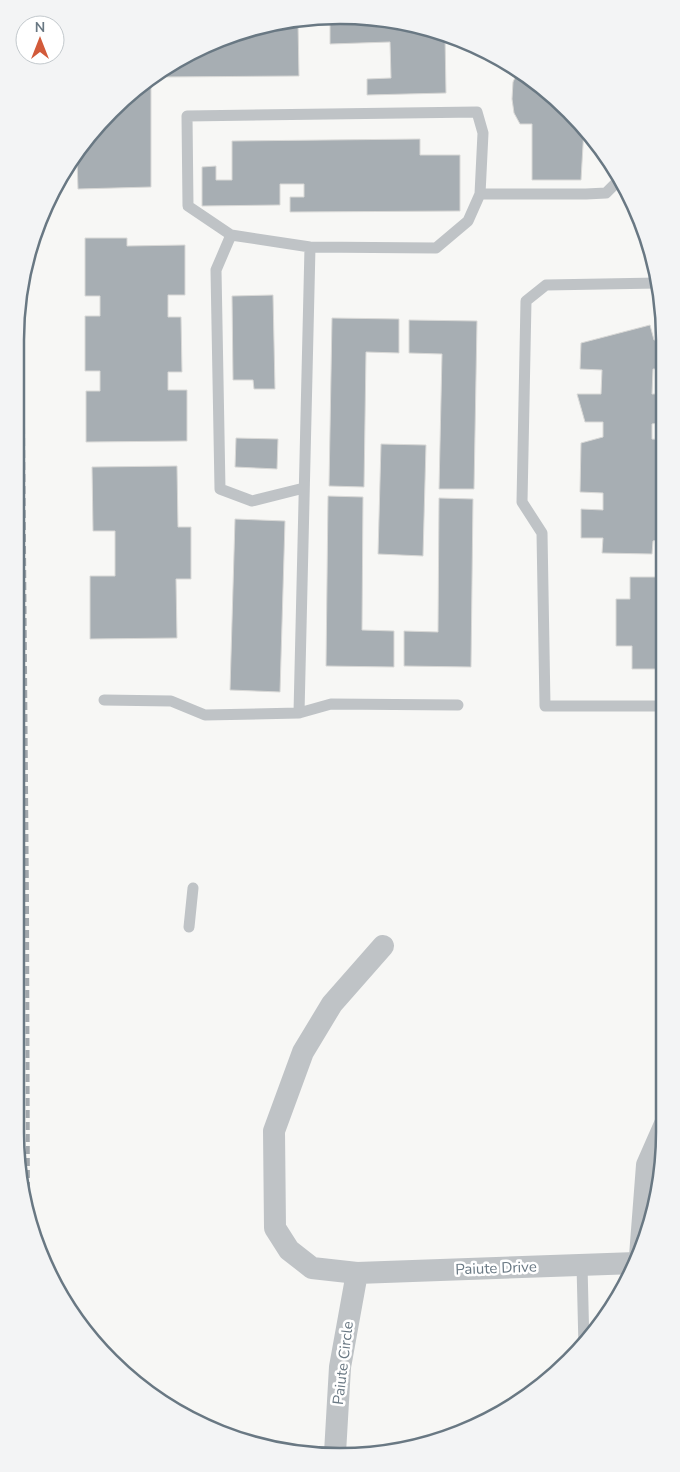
<svg xmlns="http://www.w3.org/2000/svg" width="680" height="1472" font-family="'Nunito Sans',sans-serif">
<style>
.building{fill:#a7aeb3;stroke:#d9d9d7}
.lines{fill:none;stroke-linecap:round;stroke-linejoin:round}
.service{stroke:#bfc3c6;stroke-width:11}
.minor{stroke:#bfc3c6;stroke-width:22}
.rail{stroke:#a1a7ac;stroke-width:4;stroke-dasharray:8 4;stroke-linecap:butt}
.labels{text-anchor:middle;dominant-baseline:central;stroke-width:5;stroke-linejoin:round;paint-order:stroke}
.street-label{font-size:15px;fill:#697883;stroke:#fff}
.rim{fill:none;stroke:#697883;stroke-width:2.5}
</style>
<rect width="100%" height="100%" fill="#f7f7f5"/>
<path class="building" d="M340 15 445 36 446 93 367 95V79L391 78 390 42 330 44V17Z
M298 23 299 76 160 77 215 40Z
M518 71 538 82 584 128 581 180H532V124H520L514 113 512 99 513 82Z
M151 83V187L78 189 77 160 110 110Z
M420 139V155H460V211L290 212V197H304V184H280V205L202 206V167L216 166V180H232V141Z
M85 238H127V246L185 245V295H168V317H181L182 372H168V390H187V441L86 442V391H100V371H85V316H100V296H85Z
M273 295 275 389H254L253 380H233L232 296Z
M332 318 399 319V353L366 352 364 487 329 486Z
M409 320 477 321 474 489H439L442 354 409 353Z
M650 325 654 340H662V369H653L652 394H663V422L652 424V439L663 440V492H660L663 504V538L653 541 652 554 602 553 603 538H581V509L603 510V493L580 492 581 443 603 437V422H585L577 394H601L602 370 580 369 581 343Z
M236 438 278 439 277 469 235 467Z
M381 444 426 445 423 556 378 554Z
M177 466 178 527H191V579H176L177 638 90 639V576H115V531H93L92 467Z
M328 496 363 497 362 630 394 631V667L326 666Z
M439 498 473 499 471 667 404 666V631L438 632Z
M235 519 285 521 280 692 230 690Z
M630 577H658V598H663V646H659V669H632V646H616V599H630Z"/>
<g class="lines">
<path class="service" d="M477 112 483 133 480 194 468 221 436 248 310 247 231 235 188 206 187 116Z
M480 194H586L606 193 617 182V175
M231 235 216 270 220 489 252 501 304 488
M658 283 546 285 526 301 522 502 542 533 545 706H664
M104 700 171 701 205 715 299 713 331 704 458 705
M299 713 310 247
M189 927 193 888
M582 1265 584 1347"/>
<path class="minor" d="M383 946 332 1004 303 1052 274 1131 275 1228 289 1250 312 1268 357 1273 636 1263
M640 1256 647 1165 665 1124
M335 1453 340 1367 357 1273"/>
<path class="rail" d="M22 306 27 903 28 1213
M15 1072 21 987"/>
</g>
<g class="labels">
<g class="street-label">
<text transform="translate(496 1268) rotate(-2)">Paiute Drive</text>
<text transform="translate(343 1363) rotate(-83)">Paiute Circle</text>
</g>
</g>
<path d="M0 0H680V1472H0ZM340 24H340A316 316 0 0 1 656 340V1132A316 316 0 0 1 340 1448H340A316 316 0 0 1 24 1132V340A316 316 0 0 1 340 24Z" fill="#f3f4f5" fill-rule="evenodd"/>
<path class="rim" d="M340 24H340A316 316 0 0 1 656 340V1132A316 316 0 0 1 340 1448H340A316 316 0 0 1 24 1132V340A316 316 0 0 1 340 24Z"/>
<g transform="translate(40 40)"><circle r="24" fill="#ffffff" stroke="#c3c9cd"/>
<path d="M0-4L9 19L0 12L-9 19Z" fill="#d25a3a"/>
<text y="-8" font-size="14" font-weight="bold" text-anchor="middle" fill="#697883">N</text>
</g>
</svg>
